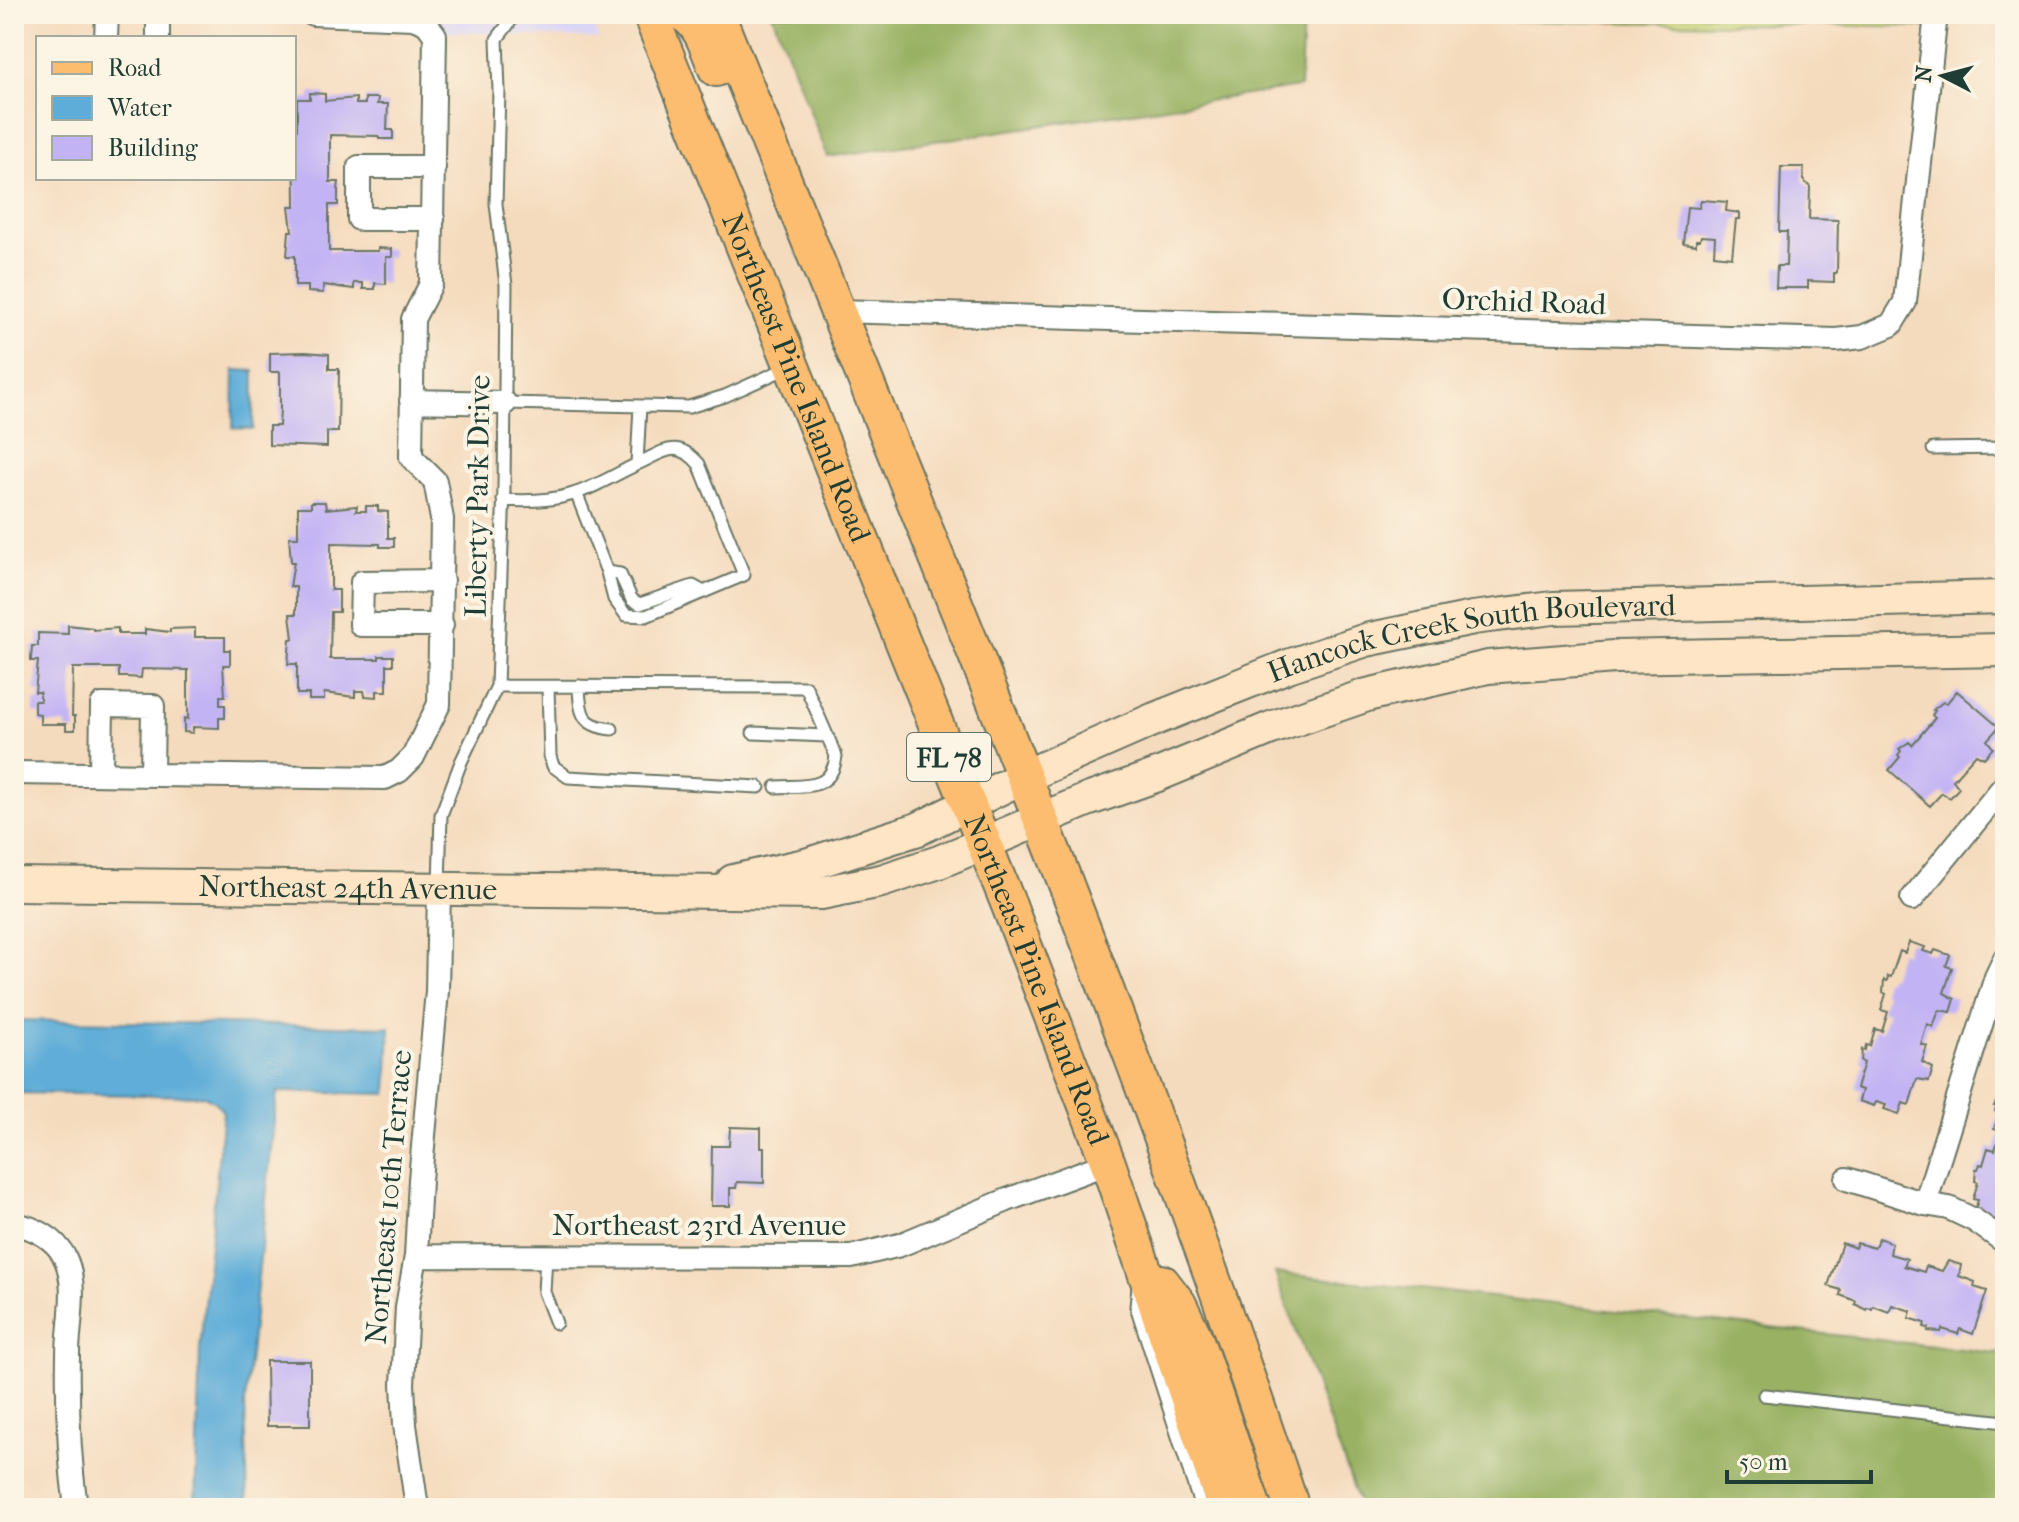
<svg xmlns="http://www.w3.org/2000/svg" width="2019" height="1522" font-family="'IM FELL French Canon',serif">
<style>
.built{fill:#dcd6f6}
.green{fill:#c1ce70;stroke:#708652;stroke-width:2}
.forest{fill:#98b162;stroke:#5c774b;stroke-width:2}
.water{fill:#5eadd8;stroke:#3e7586;stroke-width:2}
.building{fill:#c2b3f4}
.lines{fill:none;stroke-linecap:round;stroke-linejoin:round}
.lane-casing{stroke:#6a7464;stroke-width:15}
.street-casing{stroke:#6a7464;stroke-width:26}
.secondary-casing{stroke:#6a7464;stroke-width:36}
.primary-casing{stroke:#6a7464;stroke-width:38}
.lane{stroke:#fff;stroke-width:11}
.street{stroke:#fff;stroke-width:22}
.secondary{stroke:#fee5c5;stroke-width:32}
.primary{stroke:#fcbd6f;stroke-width:34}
.labels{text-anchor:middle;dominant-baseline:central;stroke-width:8;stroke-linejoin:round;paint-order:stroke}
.shield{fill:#fcf5e5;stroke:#617469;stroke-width:2}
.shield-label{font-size:28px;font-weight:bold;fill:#1f3d34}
.street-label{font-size:30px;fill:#1f3d34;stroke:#fcf5e5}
</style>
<rect width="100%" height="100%" fill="#fcf5e5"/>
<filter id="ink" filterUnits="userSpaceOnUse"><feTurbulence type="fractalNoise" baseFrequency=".0125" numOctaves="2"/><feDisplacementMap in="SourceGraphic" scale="16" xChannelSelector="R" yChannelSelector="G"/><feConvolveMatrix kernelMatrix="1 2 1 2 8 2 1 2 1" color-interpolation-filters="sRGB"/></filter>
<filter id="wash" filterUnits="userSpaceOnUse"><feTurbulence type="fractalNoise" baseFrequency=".006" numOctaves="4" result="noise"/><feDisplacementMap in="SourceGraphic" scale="32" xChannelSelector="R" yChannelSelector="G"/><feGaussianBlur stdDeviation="1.8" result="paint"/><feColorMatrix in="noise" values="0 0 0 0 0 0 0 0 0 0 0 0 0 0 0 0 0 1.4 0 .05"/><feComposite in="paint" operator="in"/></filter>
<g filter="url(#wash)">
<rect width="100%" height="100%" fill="#f5dbbe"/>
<path class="built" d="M102 14H589L599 39Z"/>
<path class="green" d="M1394 14H1942L1941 27 1390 19Z"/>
<path class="forest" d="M772 14H1394L1390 19 1303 18 1300 87 828 157Z
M1275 1273 2005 1354V1508H1361Z"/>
<path class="water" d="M234 370 254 371 253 429 233 428Z
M14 1020 390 1027 387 1094 277 1092 245 1403 248 1508H195L200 1348 223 1111 214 1101 204 1096 14 1093Z"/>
<g id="blocks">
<path class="building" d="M310 93 325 94V101L356 98V104H365V98H378L377 104H388L387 130H393V139H379V136L330 135V182H339L338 189V205H329V251H378V248L392 249V257H386V284L375 283V289H363V283H354V289L323 285V293L308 292V286H295V256H287L289 231H292L289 206H295L294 129H297V99H310Z
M1781 167H1804L1803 180 1810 187 1809 219 1838 220 1837 273H1834V282L1808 281V288H1776L1777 266H1786L1787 232H1779Z
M1701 200 1727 202 1726 211 1740 213V219H1736L1732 257 1714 255 1715 237 1701 236 1700 240H1696V245L1683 243 1687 207 1699 208Z
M305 352 329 354V369H339L338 432H327V447L269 445V426H279L280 410V372H270V353Z
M311 502H325L326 509 357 506 356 511H366V506H378V511L388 512V538H394V547H380V544L331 543V590H339V612H331L330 659H379V656H393V665H387V691H377V697L365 696 364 691H355V697L324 693V700H309V694H297V664H288L290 639H293L290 614H296V587H290L294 562H291L289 537H298V507H311Z
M68 625 93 628V630L118 628V634H145V629L170 632V629L195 628V637H225V650H230V665H223L225 696H220V705H225V718H219V728L193 727V733L184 732V718L188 719V670L142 669 141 678 126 677H119V668H73L72 716H75V730H66V724H40V714L34 713V701H40V692H35L38 661H31L32 646H38V633L68 634Z
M1957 691 1999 727 1987 740 1993 748 1984 758 1976 754 1953 780 1959 788 1950 798 1942 793 1930 806 1889 770 1900 757 1898 755 1901 751 1899 749 1909 742 1912 745 1935 718 1932 715 1935 711 1933 710 1943 702 1946 704Z
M1909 942 1925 947 1923 951 1933 954 1935 950 1950 955 1946 966 1952 968 1944 993 1955 999 1951 1012 1939 1010 1933 1027 1927 1024 1921 1044 1927 1046 1922 1062 1933 1068 1929 1081 1917 1079 1909 1105 1903 1103 1899 1114 1884 1109 1886 1105 1876 1102 1874 1106 1859 1101 1862 1090 1856 1088 1864 1063 1861 1061 1862 1049 1865 1050 1866 1045 1870 1046 1875 1029 1882 1031 1888 1012 1881 1010 1886 994 1883 992 1884 980 1887 981 1888 976 1891 977 1900 951 1905 953Z
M2000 1095 2005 1096V1223L1974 1213 1978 1200 1973 1199 1978 1182 1975 1181 1976 1169H1978L1980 1164 1983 1165 1988 1148 1995 1150 2001 1131 1994 1129 1999 1113 1995 1111 1997 1106H1994Z
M730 1127 761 1128V1147H764V1183L737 1182 736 1188H730V1206H711L712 1146H729Z
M1879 1238 1892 1243 1890 1254 1907 1259 1904 1266 1924 1272 1926 1266 1942 1271 1948 1261 1961 1265 1959 1276 1975 1282 1974 1287 1987 1291 1973 1334 1960 1329 1958 1334 1942 1329 1941 1332 1928 1331 1929 1328 1924 1327 1925 1323 1909 1318 1911 1311 1892 1305 1889 1312 1873 1306 1872 1309 1867 1308 1866 1310 1855 1304 1856 1301 1840 1295 1841 1290 1828 1286 1842 1243 1855 1248 1857 1243 1874 1248Z
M266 1361H310V1426H267Z"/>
</g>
</g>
<g filter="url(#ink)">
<use href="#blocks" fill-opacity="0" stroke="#6a7464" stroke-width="2"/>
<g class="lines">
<g class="lane-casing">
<path id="lane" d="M505 403 689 407 725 396 789 367
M1933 449 2005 448
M577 495 607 572 614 599 626 615 646 616 744 575 699 464C676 438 664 452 637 464
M503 500C566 504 583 492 637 464L640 406
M607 572 620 574 632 600 640 604 693 586 704 592
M497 686 806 687 836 756C832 792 804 785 776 787
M579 686C580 714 582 726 612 729
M548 687 550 756 553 766 568 777 759 787
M753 733 827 736
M439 886 441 815 461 762 497 686 504 488 506 285 496 204 499 91 497 39 516 14
M546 1255 544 1292 556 1323
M1138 1287 1136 1306 1201 1508
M1764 1395 2005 1422"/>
</g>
<g class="street-casing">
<path id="street" d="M106 38 107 14
M158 38V14
M433 219H359V167H434
M837 311 1836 340 1862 337 1891 325 1905 302 1936 14
M411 401 505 403
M442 625H361L362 582 442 581
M14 773 385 778 399 771 413 757 439 704 442 519 435 481 411 457 413 319 431 284 435 35 426 23 413 18 313 14
M101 774 102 705 153 706 152 775
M1912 899 2005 785
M1847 1179 1925 1204 1949 1208 1974 1220 2005 1242
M1925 1204 1996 977 2005 958
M14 1224C33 1227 55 1238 64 1256 79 1284 68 1324 68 1354 67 1405 69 1457 76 1508
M416 1256 851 1257 900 1245 1007 1200 1108 1163
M417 1508 405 1425 403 1384 407 1307 416 1256 420 1180 437 991 439 890"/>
</g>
<g class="secondary-casing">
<g id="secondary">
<path id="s1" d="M733 881 809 864 918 829 1023 777 1155 719 1288 666 1366 640 1473 618 1553 608 2005 597"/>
<path id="s2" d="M14 884 821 893 881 881 939 862 1087 800 1155 776 1271 728 1367 695 1488 667 1614 657 2005 650"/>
</g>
</g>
<g class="primary-casing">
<g id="primary">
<path id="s3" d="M650 14 1008 903 1108 1163 1225 1508"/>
<path d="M683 14C702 25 708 50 716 69"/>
<path d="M717 14C917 509 1123 1001 1292 1508"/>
<path d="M1162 1282 1179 1304 1196 1340 1254 1508"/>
</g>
</g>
<use href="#lane" class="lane"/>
<use href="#street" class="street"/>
<use href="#secondary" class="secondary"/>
<use href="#primary" class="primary"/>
</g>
</g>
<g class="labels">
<rect class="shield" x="907" y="733" width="84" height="48" rx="6"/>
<g class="shield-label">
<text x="949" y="757">FL 78</text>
</g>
<g class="street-label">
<text transform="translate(1524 302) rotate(2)">Orchid Road</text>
<text stroke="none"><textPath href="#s3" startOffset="392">Northeast Pine Island Road</textPath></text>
<text transform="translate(478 496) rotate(-89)">Liberty Park Drive</text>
<text stroke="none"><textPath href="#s1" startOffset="784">Hancock Creek South Boulevard</textPath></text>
<text stroke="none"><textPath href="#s2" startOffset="334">Northeast 24th Avenue</textPath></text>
<text stroke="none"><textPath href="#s3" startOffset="1040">Northeast Pine Island Road</textPath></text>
<text transform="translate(389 1197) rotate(-85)">Northeast 10th Terrace</text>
<text x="699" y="1225">Northeast 23rd Avenue</text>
</g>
</g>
<rect width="2019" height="1522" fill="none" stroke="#fcf5e5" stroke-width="48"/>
<rect x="36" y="36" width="260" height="144" fill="#fcf5e5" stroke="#a4ab9e" stroke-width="2"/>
<rect x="52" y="62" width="40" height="12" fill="#fcbd6f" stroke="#a4ab9e" stroke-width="2"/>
<text x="108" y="76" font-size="24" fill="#1f3d34">Road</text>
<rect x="52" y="96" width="40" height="24" fill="#5eadd8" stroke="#a4ab9e" stroke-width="2"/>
<text x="108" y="116" font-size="24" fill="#1f3d34">Water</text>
<rect x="52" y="136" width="40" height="24" fill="#c2b3f4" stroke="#a4ab9e" stroke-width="2"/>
<text x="108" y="156" font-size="24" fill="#1f3d34">Building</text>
<g transform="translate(1943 76) rotate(276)" stroke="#fcf5e5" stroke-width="6" paint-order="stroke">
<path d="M0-6L14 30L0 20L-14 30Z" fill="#1f3d34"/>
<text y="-12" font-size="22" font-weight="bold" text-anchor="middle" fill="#1f3d34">N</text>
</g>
<path d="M1727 1470v12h144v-12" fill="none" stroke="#1f3d34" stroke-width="4"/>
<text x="1739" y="1470" font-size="24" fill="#1f3d34" stroke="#fcf5e5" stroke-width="6" paint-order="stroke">50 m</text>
</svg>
